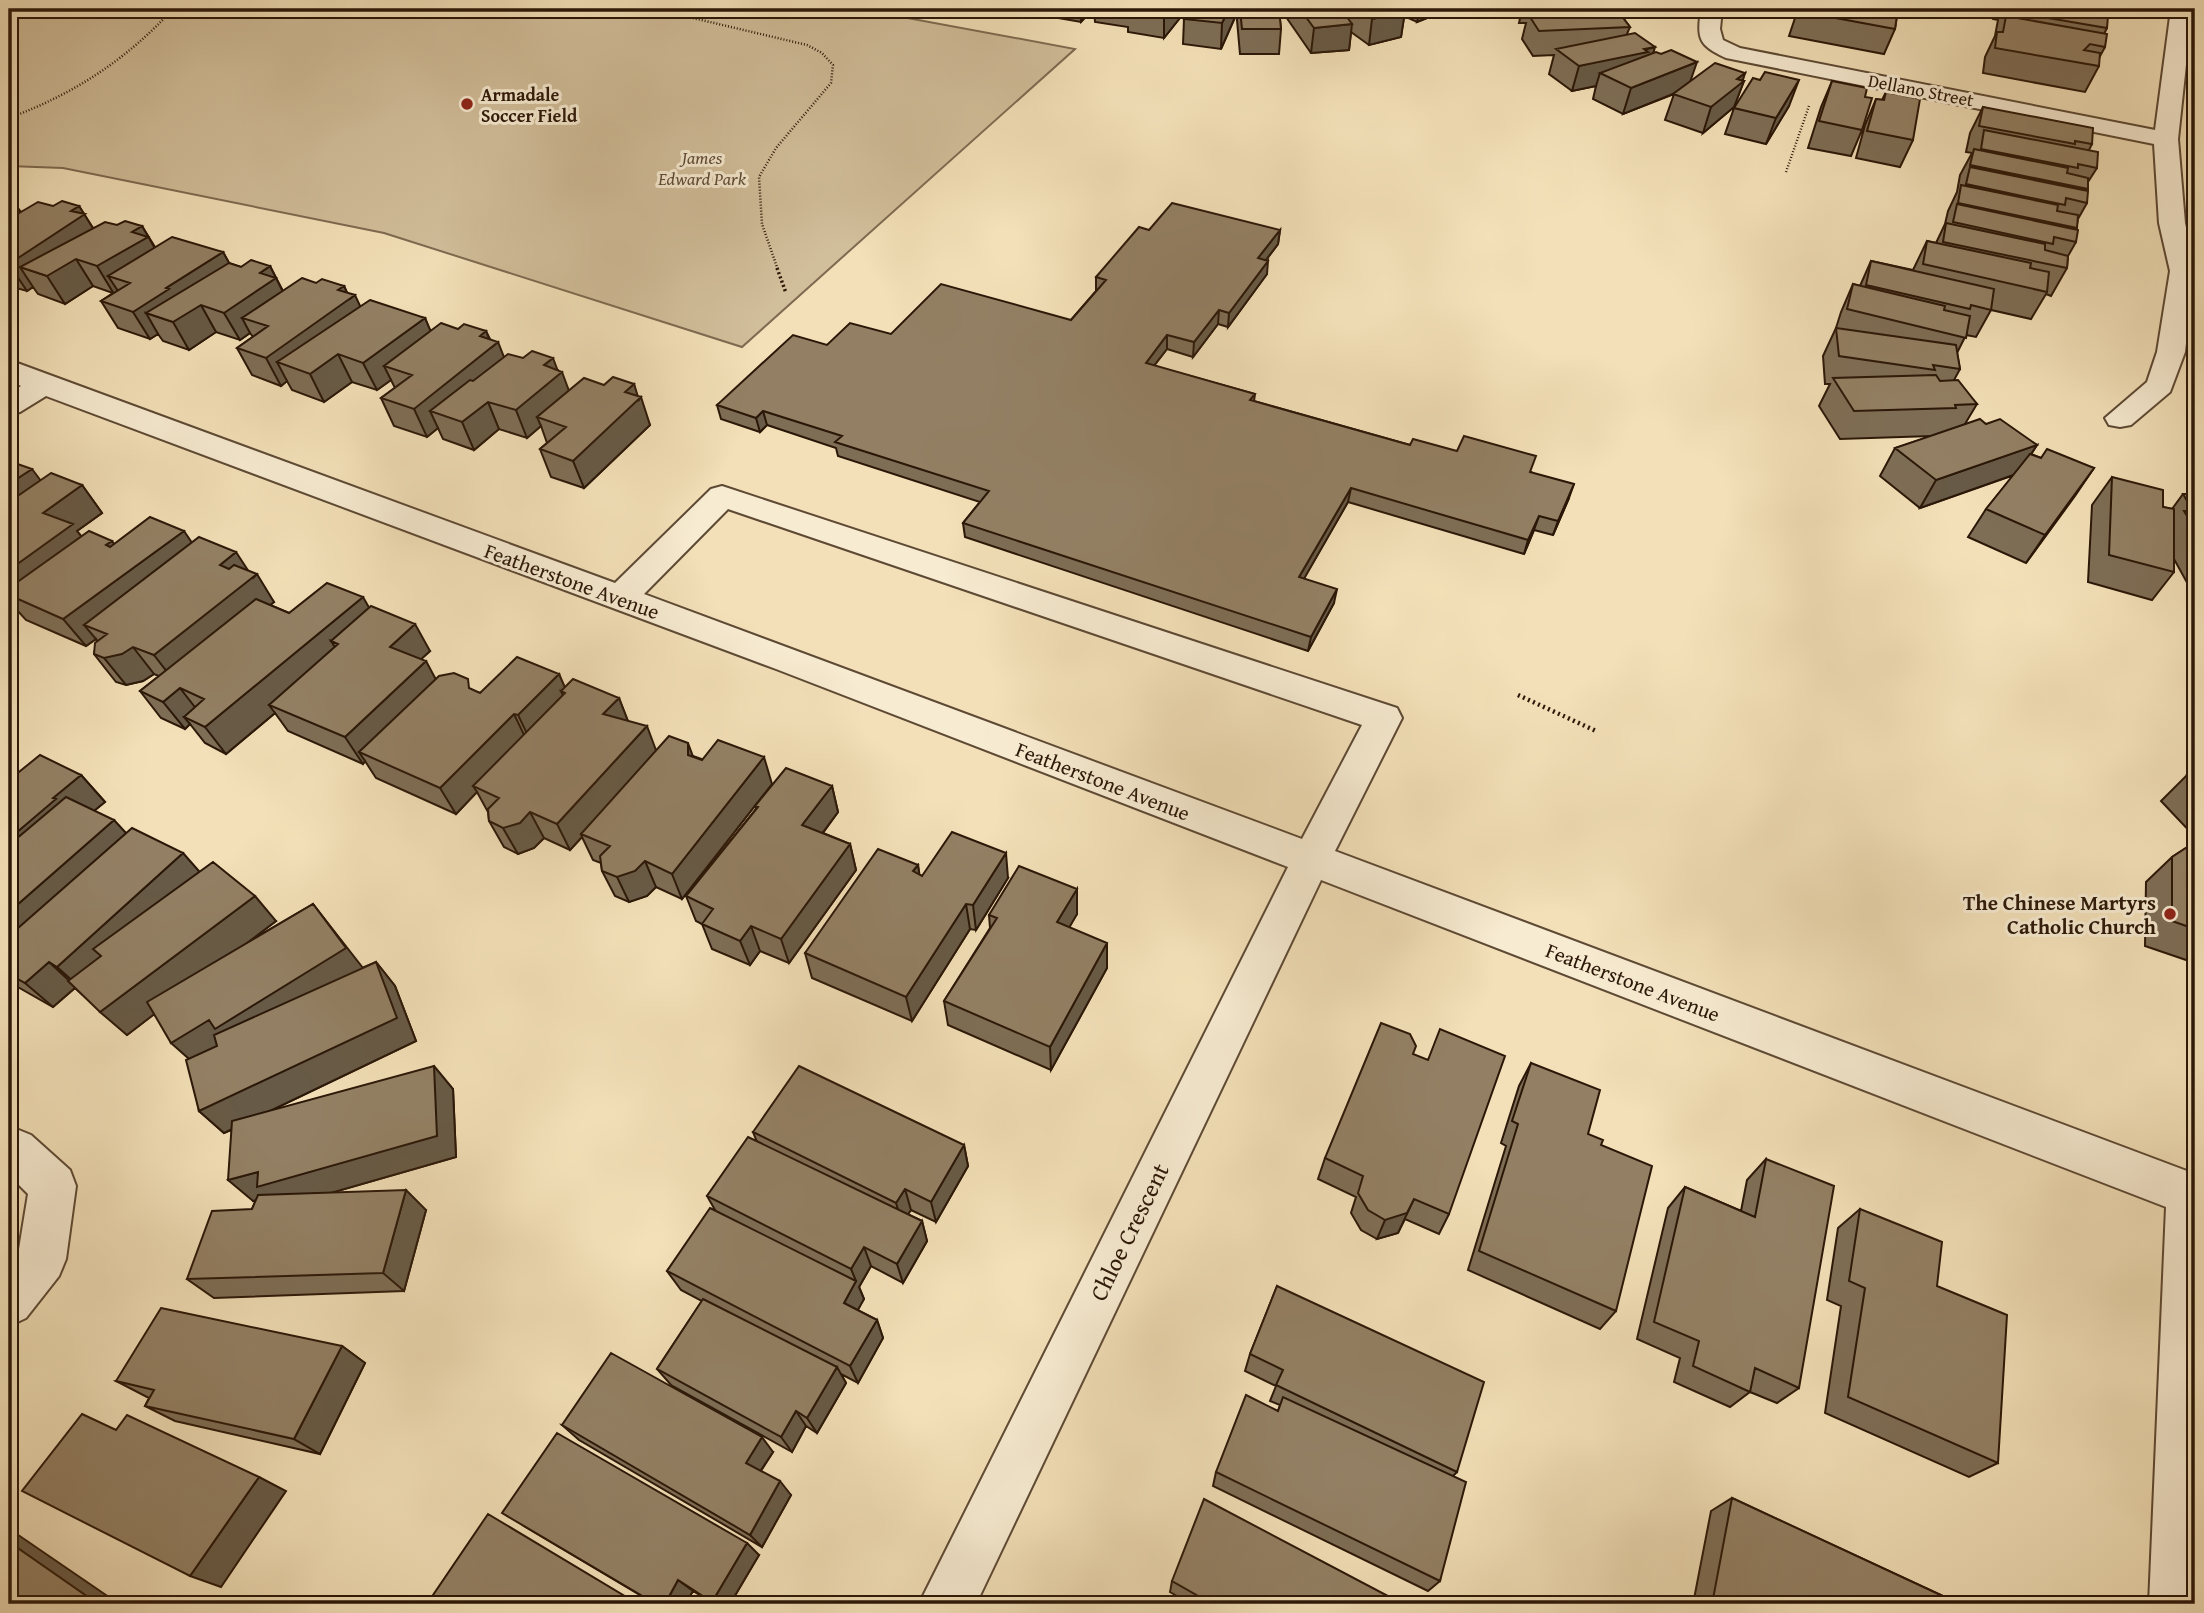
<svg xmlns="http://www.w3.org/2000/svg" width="2204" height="1613" font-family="'Gentium Book Plus',serif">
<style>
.green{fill:#d1be9a;stroke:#7e6a51;stroke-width:2}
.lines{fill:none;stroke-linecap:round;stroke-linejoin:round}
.minor-casing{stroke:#5d4934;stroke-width:4}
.path-far2{stroke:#2b1708;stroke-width:2.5;stroke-dasharray:1 2;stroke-linecap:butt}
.path-far1{stroke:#2b1708;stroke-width:3.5;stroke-dasharray:2 2.5;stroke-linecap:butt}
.path{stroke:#2b1708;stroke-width:4.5;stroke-dasharray:2 3.5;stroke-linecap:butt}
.minor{fill:#f7ebd1;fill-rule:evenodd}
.wall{fill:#7e6e56;stroke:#2b1708;stroke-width:2}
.shaded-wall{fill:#675a46;stroke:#2b1708;stroke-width:2}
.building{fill:#938064;stroke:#2b1708;stroke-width:2}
.poi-dot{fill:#8f2418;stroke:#f7ebd1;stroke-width:2.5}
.labels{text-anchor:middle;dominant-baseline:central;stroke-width:6;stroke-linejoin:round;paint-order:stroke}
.far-street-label{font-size:18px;fill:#2b1708;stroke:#f7ebd1}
.far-poi-label{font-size:18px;font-weight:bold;fill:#2b1708;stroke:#f7ebd1;text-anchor:start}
.far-park-label{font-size:18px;font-style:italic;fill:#5d4934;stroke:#f7ebd1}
.street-label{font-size:21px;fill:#2b1708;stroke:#f7ebd1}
.poi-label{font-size:21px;font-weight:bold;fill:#2b1708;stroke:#f7ebd1;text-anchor:end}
.near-street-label{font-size:24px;fill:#2b1708;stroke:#f7ebd1}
</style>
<rect width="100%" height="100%" fill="#f3e0b8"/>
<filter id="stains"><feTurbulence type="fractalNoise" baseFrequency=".00286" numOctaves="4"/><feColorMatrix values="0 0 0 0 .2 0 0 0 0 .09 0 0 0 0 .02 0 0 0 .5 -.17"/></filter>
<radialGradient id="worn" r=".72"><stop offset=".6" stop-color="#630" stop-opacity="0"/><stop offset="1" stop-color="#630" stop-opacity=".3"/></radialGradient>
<path class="green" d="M9 9H859L1075 49 742 347 384 233 63 168 9 166Z"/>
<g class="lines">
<g class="minor-casing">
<path id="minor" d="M1701 9H1722L1720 29 1723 40 1740 48 2155 130 2171 9H2192L2178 139 2185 223 2195 266 2185 352 2170 392 2131 425 2120 427 2109 425 2105 418 2147 382 2157 352 2170 271 2159 223 2154 144 1726 58C1698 45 1697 39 1701 9Z
M9 360 615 583 711 489 722 486 1397 708 1402 718 1335 851 2195 1174V1604H2149L2166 1207 1321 880 976 1604H919L1288 867 776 669 46 396 20 412 9 415V393L21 386 9 380ZM728 509 1362 725 1302 839 644 594Z
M9 1126 31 1135 70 1170 76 1186 66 1259 59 1276 26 1318 9 1326V1262L19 1249 28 1194 9 1175Z"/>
</g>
<path class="path-far2" d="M655 9 807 45 822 53 833 65 831 83 776 148 759 177 762 224 778 270
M9 118C74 94 126 60 173 9
M1786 172 1809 106"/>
<path class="path-far1" d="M777 268 786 293"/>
<path class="path" d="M1518 695 1596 731"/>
<use href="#minor" class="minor"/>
</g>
<path class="wall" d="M1016 9H1093L1081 22 1046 16V14Z
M1094 9H1187L1164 38 1128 32V27L1095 22Z
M1189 9H1236V15L1221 49 1183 44 1184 19Z
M1238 9H1279L1281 29 1279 54H1240L1237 20Z
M1285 9H1442V12L1417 22 1404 16 1401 37 1369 45 1351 32 1349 50 1311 53 1284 14Z
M1522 9H1625L1621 15 1630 27 1627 34 1653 53 1690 81 1745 73 1742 81H1744L1734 107 1703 133 1665 120 1674 94 1623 114 1593 99 1596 86 1572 91 1549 74 1554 55 1533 56 1522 39 1526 23H1519Z
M1796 9H1898L1895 29 1884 54 1789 36 1795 18 1793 17Z
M1995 9H2104L2101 14 2107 28 2104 34 2105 47 2099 58V66L2085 92 1983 73 1985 57 1995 36 1998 20 1993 19Z
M1760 80 1789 106 1766 144 1725 134 1734 108Z
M1832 81 1865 97 1862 130 1851 156 1808 148 1821 107Z
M1886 92 1913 140 1900 167 1856 158 1865 125 1876 99 1882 100Z
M1983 107 2092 144 2089 150 2097 168 2088 182 2086 191 2087 203 2078 219 2076 230V242L2068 256 2067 268 2051 296 2046 294 2031 319 1991 310 1976 337 1966 335 1957 353 1960 369 1954 380 1977 404 1965 424H1986L2037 445 2031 454 2041 458 2094 468 2026 563 1968 537 1986 509 2014 475 1920 508 1880 476 1895 448 1932 436 1840 439 1819 406 1830 384H1825L1823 356 1836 328 1841 312 1853 284 1860 286 1871 261 1913 270 1927 241 1936 243 1945 224 1948 211 1957 192 1960 175 1972 153 1966 152 1970 133Z
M9 197 21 212 53 206H79L93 228 117 225 142 226 155 247 223 252 229 263 241 267 270 266 283 291 316 283 344 286 347 293 360 307 425 318 430 331 458 329 486 331 490 339 504 357 558 370 569 391 604 385 634 384 637 396 650 425 584 488 551 477 540 449 547 443 541 426 527 438 499 429 474 450 443 439 438 428 427 437 394 426 381 398 395 388 391 380 377 390 352 382 324 402 292 390 287 381 281 386 252 375 237 348 253 337 250 333 240 340 216 332 189 350 163 341 158 334 150 339 118 328 101 301 113 293 93 286 65 304 38 294 33 287 27 291 9 286Z
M1149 230H1280L1278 244 1266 260 1267 274 1228 327 1218 324 1193 357 1167 349 1154 366 1255 394 1254 401 1410 445 1531 472 1569 498 1553 535 1534 530 1524 554 1348 502 1304 578 1334 603 1308 651 965 537 963 523 980 502 838 456 836 448 767 425 760 432 721 419 717 405 827 345 891 334 1071 320 1096 291V277Z
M9 461 40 481 82 485 102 513 77 531 81 536 114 544 192 543 248 571 274 602 270 605 289 613 369 608 430 651 421 659 436 680 480 693 559 674 564 687 619 698 628 721 656 750 693 756 772 784 682 899 656 887 647 896 629 902 615 896 602 871 601 863 593 860 582 837 570 850 544 838 534 848 518 854 504 847 489 821 488 812 477 792 456 814 376 778 365 761 363 764 288 731 275 713 226 754 205 743 190 724 185 729 161 718 140 691 159 676 154 674 143 681 126 685 116 682 94 654 97 641 96 639 86 646 26 620 16 609 14 610 9 608Z
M2112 477 2163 507 2172 509 2183 494H2195V597L2174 559V572L2152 600 2088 582 2092 505Z
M2195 772V837L2161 801 2187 775Z
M81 775 105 802 94 811 126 833 199 872 276 921 248 942 313 904 362 968 376 962 395 986 416 1041 272 1110 453 1089 456 1157 334 1192 426 1210 404 1291 214 1298 187 1279 252 1209 256 1200 253 1201 231 1130 224 1133 199 1111 189 1059 154 1014 127 1035 75 988 53 1007 9 982V780Z
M832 786 838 812 823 833 850 844 856 870 789 963 760 951 750 965 712 949 702 924 696 921 686 896 756 809 755 806Z
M2195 842V963L2145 946 2146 882 2172 857Z
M918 865 919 874 922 876 1008 878 976 930 970 929 912 1021 812 978 805 953Z
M1077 889V914L1069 927 1107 968 1051 1070 948 1025 944 1001 990 928 989 915Z
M1413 1054 1449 1214 1439 1234 1405 1219 1398 1233 1377 1239 1361 1230 1351 1213 1356 1197 1318 1179 1325 1158Z
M1531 1063 1588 1134 1601 1145 1616 1311 1600 1329 1468 1270 1506 1146 1501 1143 1519 1086Z
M753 1132 964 1145 968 1166 936 1222 911 1210 907 1214 922 1221 927 1241 903 1283 871 1266 859 1287 864 1299 857 1310 877 1320 883 1338 858 1383 841 1374 846 1383 817 1433 806 1426 792 1452 671 1385 657 1369 702 1301 681 1290 667 1271 715 1210 707 1196 757 1142Z
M1766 1159 1799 1388 1777 1403 1750 1392 1730 1407 1674 1382 1680 1358 1637 1339 1668 1208 1685 1187 1741 1211 1747 1180Z
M1860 1209 1998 1463 1969 1477 1825 1413 1841 1306 1827 1300 1838 1228Z
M1277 1286 1457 1472 1453 1476 1440 1581 1428 1591 1213 1486 1216 1472 1278 1411 1280 1405 1270 1401 1276 1386 1245 1371 1250 1354Z
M342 1346 365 1363 320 1454 175 1421 145 1406 149 1398 116 1381Z
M562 1425 773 1452 761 1471 791 1495 762 1547 579 1440Z
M1732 1498 1960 1604H1684L1694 1599 1711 1511Z
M522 1525 759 1555 730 1604H714L693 1591 685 1604H655Z
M1172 1581 1403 1604H1191L1170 1592Z"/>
<path class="shaded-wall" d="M1080 9H1093L1081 22Z
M1168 9H1187L1164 38V13Z
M1229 9H1236V15L1221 49 1222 23Z
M1420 9H1442V12L1417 22Z
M1405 12 1401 37 1369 45 1372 19Z
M1352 24 1349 50 1311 53 1314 28Z
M1655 47 1648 72 1600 73 1596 86 1572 91 1579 66Z
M1697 62 1688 88 1623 114 1631 88Z
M1745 73 1742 83 1744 81 1734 107 1703 133 1711 107 1737 79Z
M1799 80 1789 106 1766 144 1776 118Z
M11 197 28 224 9 238V199Z
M79 206 101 241 76 259 93 286 65 304 47 276 20 267 33 287 27 291 9 264 71 211Z
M142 226 164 264 108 276 118 291 114 294 97 266 132 232Z
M1280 230 1278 244 1257 272 1258 258Z
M223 252 238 279 201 305 216 332 189 350 173 322 146 313 158 334 150 339 133 312 166 288Z
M1268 261 1267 274 1228 327 1229 313Z
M270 266 290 306 242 318 250 333 240 340 224 313 260 273Z
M344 286 350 299 355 295 368 323 277 362 287 381 281 386 266 358 338 290Z
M1219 310 1218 324 1193 357 1194 342Z
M425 318 437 346 384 366 391 380 377 390 363 363Z
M486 331 492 347 498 342 509 370 430 411 438 428 427 437 414 409 480 336Z
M1167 335V349L1145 377 1146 363Z
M338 354 352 382 324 402 310 374Z
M553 358 559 374 562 372 572 399 537 417 541 426 527 438 516 410 544 365Z
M634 384 639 400 641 397 650 425 584 488 573 461 625 392Z
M488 402 499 429 474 450 462 422Z
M763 411 767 425 760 432 756 418Z
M2037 445 2019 473 1920 508 1936 480Z
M2094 468 2075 496 2026 563 2045 535Z
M32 469 53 497 9 526V484Z
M1574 484 1569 498 1553 535 1558 521Z
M82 485 102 513 77 531 94 552 9 595V570L43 513Z
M1351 488 1348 502 1297 591 1299 577Z
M1539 516 1534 530 1524 554 1528 540Z
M184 531 203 559 84 625 96 639 86 646 63 619Z
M112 541 132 568 106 545Z
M236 552 253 578 257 574 274 602 175 682 154 655 220 565Z
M1337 589 1334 603 1308 651 1311 637Z
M363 597 379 625 338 644 331 641 341 657 269 705 275 713 226 754 205 727Z
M9 600 16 609 14 610 9 604Z
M415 624 430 651 405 674 390 647Z
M133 647 154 674 143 681 126 685 104 658Z
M426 661 441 689 359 752 365 761 363 764 345 737Z
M559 674 571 701 565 693 561 691 567 705 531 742 518 715Z
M180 688 201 715 184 717 190 724 185 729 163 702Z
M619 698 629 724 603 714Z
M514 714 527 741 473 786 477 792 456 814 440 788Z
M647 726 657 753 581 834 582 837 570 850 557 824Z
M688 743 698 770 688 755Z
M764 757 772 784 682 899 672 874Z
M81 775 105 802 79 823 9 887V839L53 798Z
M832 786 838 812 809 851 802 825Z
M530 812 544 838 534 848 518 854 503 828Z
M114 820 138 846 9 961V912Z
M850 844 856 870 789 963 781 939Z
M183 853 205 878 84 991 57 967Z
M1006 853 1008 878 976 930 973 905Z
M645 861 656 887 647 896 629 902 617 877Z
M918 865 922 891 913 871Z
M1077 889V914L1058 947 1057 922Z
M255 896 276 921 127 1035 100 1012Z
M313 904 366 972 197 1066 171 1043Z
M966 904 970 929 912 1021 906 997Z
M751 926 760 951 750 965 740 941Z
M1107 943V968L1051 1070 1050 1047Z
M49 962 76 987 53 1007 25 983Z
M376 962 395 986 416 1041 224 1133 199 1111Z
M434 1066 453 1089 456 1157 282 1207 269 1197 253 1201 228 1180 258 1172Z
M964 1145 968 1166 936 1222 931 1202Z
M905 1189 911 1210 902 1223 896 1203Z
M406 1190 426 1210 404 1291 383 1273Z
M1414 1199 1398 1233 1377 1239 1385 1220Z
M922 1221 927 1241 903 1283 897 1264Z
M864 1247 871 1266 859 1287 864 1299 852 1321 844 1303 856 1281 851 1269Z
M877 1320 883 1338 858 1383 850 1366Z
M342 1346 365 1363 320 1454 294 1439Z
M837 1367 846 1383 817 1433 807 1418Z
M796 1411 806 1426 792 1452 781 1437Z
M762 1437 773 1452 757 1476 746 1463Z
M259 1477 286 1491 221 1587 190 1576Z
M780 1481 791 1495 762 1547 750 1535Z
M9 1529 11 1530 119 1604H98L9 1542Z
M747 1543 759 1555 730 1604H716L712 1602Z
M678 1580 693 1591 685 1604H665Z"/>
<path class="building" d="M1142 9H1168L1164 13Z
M1189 9H1229L1222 23 1184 19Z
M1240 9H1279L1281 29H1242Z
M1300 9H1341L1352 24 1314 28Z
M1358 9H1400L1405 12 1372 19Z
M1799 9H1898L1895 29 1798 11Z
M2007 9H2089V10L2108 16 2107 28 2007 11Z
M1605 11 1607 14H1620L1630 27 1539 31 1528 14Z
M2006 16 2107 34 2105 47 2090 44 2084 50 2100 53 2099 66 1995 48 1997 32H2003Z
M1635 33 1655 47 1644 49 1648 52 1579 66 1556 49Z
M1671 50 1697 62 1631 88 1600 73 1656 52 1661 54Z
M1715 63 1745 73 1737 79 1744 81 1711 107 1673 94Z
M1765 72 1799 80 1776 118 1734 108 1753 78 1760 80Z
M1832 81 1867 88 1865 97 1872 98 1862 130 1819 121Z
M1886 92 1920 99 1913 140 1867 131 1876 99 1884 100Z
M1983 107 2093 128 2092 144 2075 141V144L1979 126Z
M1984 130 2098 152 2097 168 2078 164V168L1981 149Z
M1974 149 2068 168 2067 173 2088 178V189L1970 165Z
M1970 167 2088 191 2087 203 2066 198 2065 205 1966 184Z
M1961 185 2058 205 2057 211 2078 215 2077 228 1958 203Z
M62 201 79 206 71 211 85 214 9 264V239H10L9 238V219L38 202 53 206Z
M1172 203 1280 230 1258 258 1268 261 1229 313 1219 310 1194 342 1167 335 1146 363 1255 394 1250 400 1410 445 1413 439 1457 451 1464 436 1536 456 1530 472 1574 484 1558 521 1539 516 1528 540 1351 488 1299 577 1337 589 1311 637 963 523 989 491 835 442 842 436 763 411 756 418 717 405 793 335 827 345 850 323 891 334 941 284 1071 320 1106 280 1096 277 1139 227 1149 230Z
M1957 204 2078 230 2076 242 2054 237 2053 244 1953 222Z
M125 221 142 226 132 232 148 237 97 266 76 259 47 276 20 267 105 222 117 225Z
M1946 223 2045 244V250L2068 256 2067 268 1943 242Z
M172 237 223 252 166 288 169 289 133 312 101 301 130 283 108 276Z
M1927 241 2031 263 2030 268 2049 272 2047 292 1923 264Z
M251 260 270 266 260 273 276 278 224 313 201 305 173 322 146 313 229 263 241 267Z
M1871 261 1994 289 1991 310 1971 305 1970 309 1866 285Z
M302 278 316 283 322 279 344 286 338 290 355 295 266 358 237 348 268 326 242 318Z
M1853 284 1945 306 1944 310 1970 316 1966 338 1847 309Z
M370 300 425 318 363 363 338 354 310 374 277 362Z
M441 323 458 329 464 324 486 331 480 336 498 342 414 409 381 398 412 375 384 366Z
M1836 328 1956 345 1960 369 1933 365 1935 370 1839 356Z
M532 351 553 358 544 365 562 372 516 410 488 402 462 422 430 411 470 380 473 381 508 354 523 358Z
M1936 375 1940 381 1958 380 1977 404 1955 405 1956 408 1854 411 1833 378Z
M613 377 634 384 625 392 641 397 573 461 540 449 566 427 537 417 584 378 604 385Z
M1980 419 1986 424 2000 419 2037 445 1936 480 1895 448Z
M2047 449 2094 468 2045 535 1986 509 2030 454 2041 458Z
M9 461 32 469 9 484Z
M51 473 82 485 43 513 73 524 9 570V502Z
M2112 477 2163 490V507L2174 509V572L2109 555Z
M2183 494H2195V529L2184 511H2193Z
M150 517 184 531 63 619 9 595V588L89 531 112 541 106 545 110 547Z
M199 537 236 552 220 565 229 569 234 565 257 574 154 655 133 647 122 654 104 658 94 654 95 643 107 634 84 625Z
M327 583 363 597 205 727 184 717 204 699 180 688 163 702 140 691 256 599 289 613Z
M371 606 415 624 390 647 426 661 345 737 269 705 338 644 331 641Z
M517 657 559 674 518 715 514 714 440 788 359 752 439 676 454 673 468 679 469 688 480 693Z
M573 679 619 698 603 714 647 726 557 824 530 812 520 823 503 828 489 821 488 809 499 798 473 786 565 693 561 691Z
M669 736 688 743V755L702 760 718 740 764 757 672 874 645 861 635 871 617 877 602 871 600 856 610 846 581 834Z
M40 755 81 775 53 798 56 799 9 839V780Z
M786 768 832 786 802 825 850 844 781 939 751 926 740 941 702 924 713 909 686 896 758 807 755 806Z
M2195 772V784L2187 775Z
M66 797 114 820 9 912V845Z
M132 828 183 853 57 967 49 962 25 983 9 974V936Z
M952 832 1006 853 973 905 966 904 906 997 805 953 878 849 918 865 913 871 922 876Z
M2195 842V929L2172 921V857Z
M213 862 255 896 100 1012 68 981 101 956 93 949Z
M1019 866 1077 889 1057 922 1107 943 1050 1047 944 1001 997 918 989 915Z
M313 904 346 948 215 1029 209 1020 171 1043 147 1002Z
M376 962 397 1018 199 1111 186 1060 217 1046 214 1035Z
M1381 1023 1410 1034 1416 1046 1413 1054 1428 1060 1440 1029 1505 1056 1449 1214 1414 1199 1407 1213 1385 1220 1368 1210 1358 1193 1363 1176 1325 1158Z
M1531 1063 1600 1090 1588 1134 1603 1140 1601 1145 1652 1166 1616 1311 1479 1251 1518 1124 1512 1121Z
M434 1066 437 1136 257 1187 258 1172 228 1180 232 1121Z
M799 1066 964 1145 931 1202 905 1189 896 1203 753 1132Z
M748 1137 922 1221 897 1264 864 1247 851 1269 707 1196Z
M1766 1159 1834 1186 1799 1388 1755 1368 1750 1392 1693 1366 1699 1341 1654 1322 1685 1187 1755 1217Z
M406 1190 383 1273 187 1279 212 1211 252 1209 258 1195Z
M710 1208 856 1281 844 1303 877 1320 850 1366 667 1271Z
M1860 1209 1942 1242 1937 1286 2007 1315 1998 1463 1848 1397 1865 1288 1849 1281Z
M1277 1286 1484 1382 1457 1472 1276 1385 1283 1370 1250 1354Z
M703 1299 837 1367 807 1418 796 1411 781 1437 657 1369Z
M161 1308 342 1346 294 1439 145 1406 154 1390 116 1381Z
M611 1353 762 1437 746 1463 780 1481 750 1535 562 1425Z
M1246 1395 1278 1411 1283 1397 1466 1482 1440 1581 1216 1472Z
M82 1414 116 1430 127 1415 259 1477 190 1576 22 1491Z
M557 1433 747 1543 712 1602 678 1580 665 1604H656L502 1513Z
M1732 1498 1960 1604H1723L1713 1599Z
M1204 1499 1403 1604H1203L1205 1600 1172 1581Z
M488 1514 638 1604H440L431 1598Z
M9 1542 98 1604H9Z
M1699 1597 1715 1604H1698Z"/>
<g class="poi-dot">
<circle cx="467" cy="104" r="7"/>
<circle cx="2170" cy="914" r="7"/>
</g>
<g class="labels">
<g class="far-street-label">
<text transform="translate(1921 90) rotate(11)">Dellano Street</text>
</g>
<g class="far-poi-label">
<text x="481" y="94">Armadale<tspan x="481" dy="21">Soccer Field</tspan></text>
</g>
<g class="far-park-label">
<text x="702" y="157">James<tspan x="702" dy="21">Edward Park</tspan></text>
</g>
<g class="street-label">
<text transform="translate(572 581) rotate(20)">Featherstone Avenue</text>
<text transform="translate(1103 781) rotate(21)">Featherstone Avenue</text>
<text transform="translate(1633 982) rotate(21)">Featherstone Avenue</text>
</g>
<g class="poi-label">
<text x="2156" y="902">The Chinese Martyrs<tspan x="2156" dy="24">Catholic Church</tspan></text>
</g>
<g class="near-street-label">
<text transform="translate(1129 1232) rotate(-64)">Chloe Crescent</text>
</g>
</g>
<rect width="2204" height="1613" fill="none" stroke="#f3e0b8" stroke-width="35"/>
<rect x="10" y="10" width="2183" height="1592" fill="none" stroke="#2b1708" stroke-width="3.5"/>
<rect x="18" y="18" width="2169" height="1578" fill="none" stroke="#2b1708" stroke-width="2"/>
<rect width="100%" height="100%" filter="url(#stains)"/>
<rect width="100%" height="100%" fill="url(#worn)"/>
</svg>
